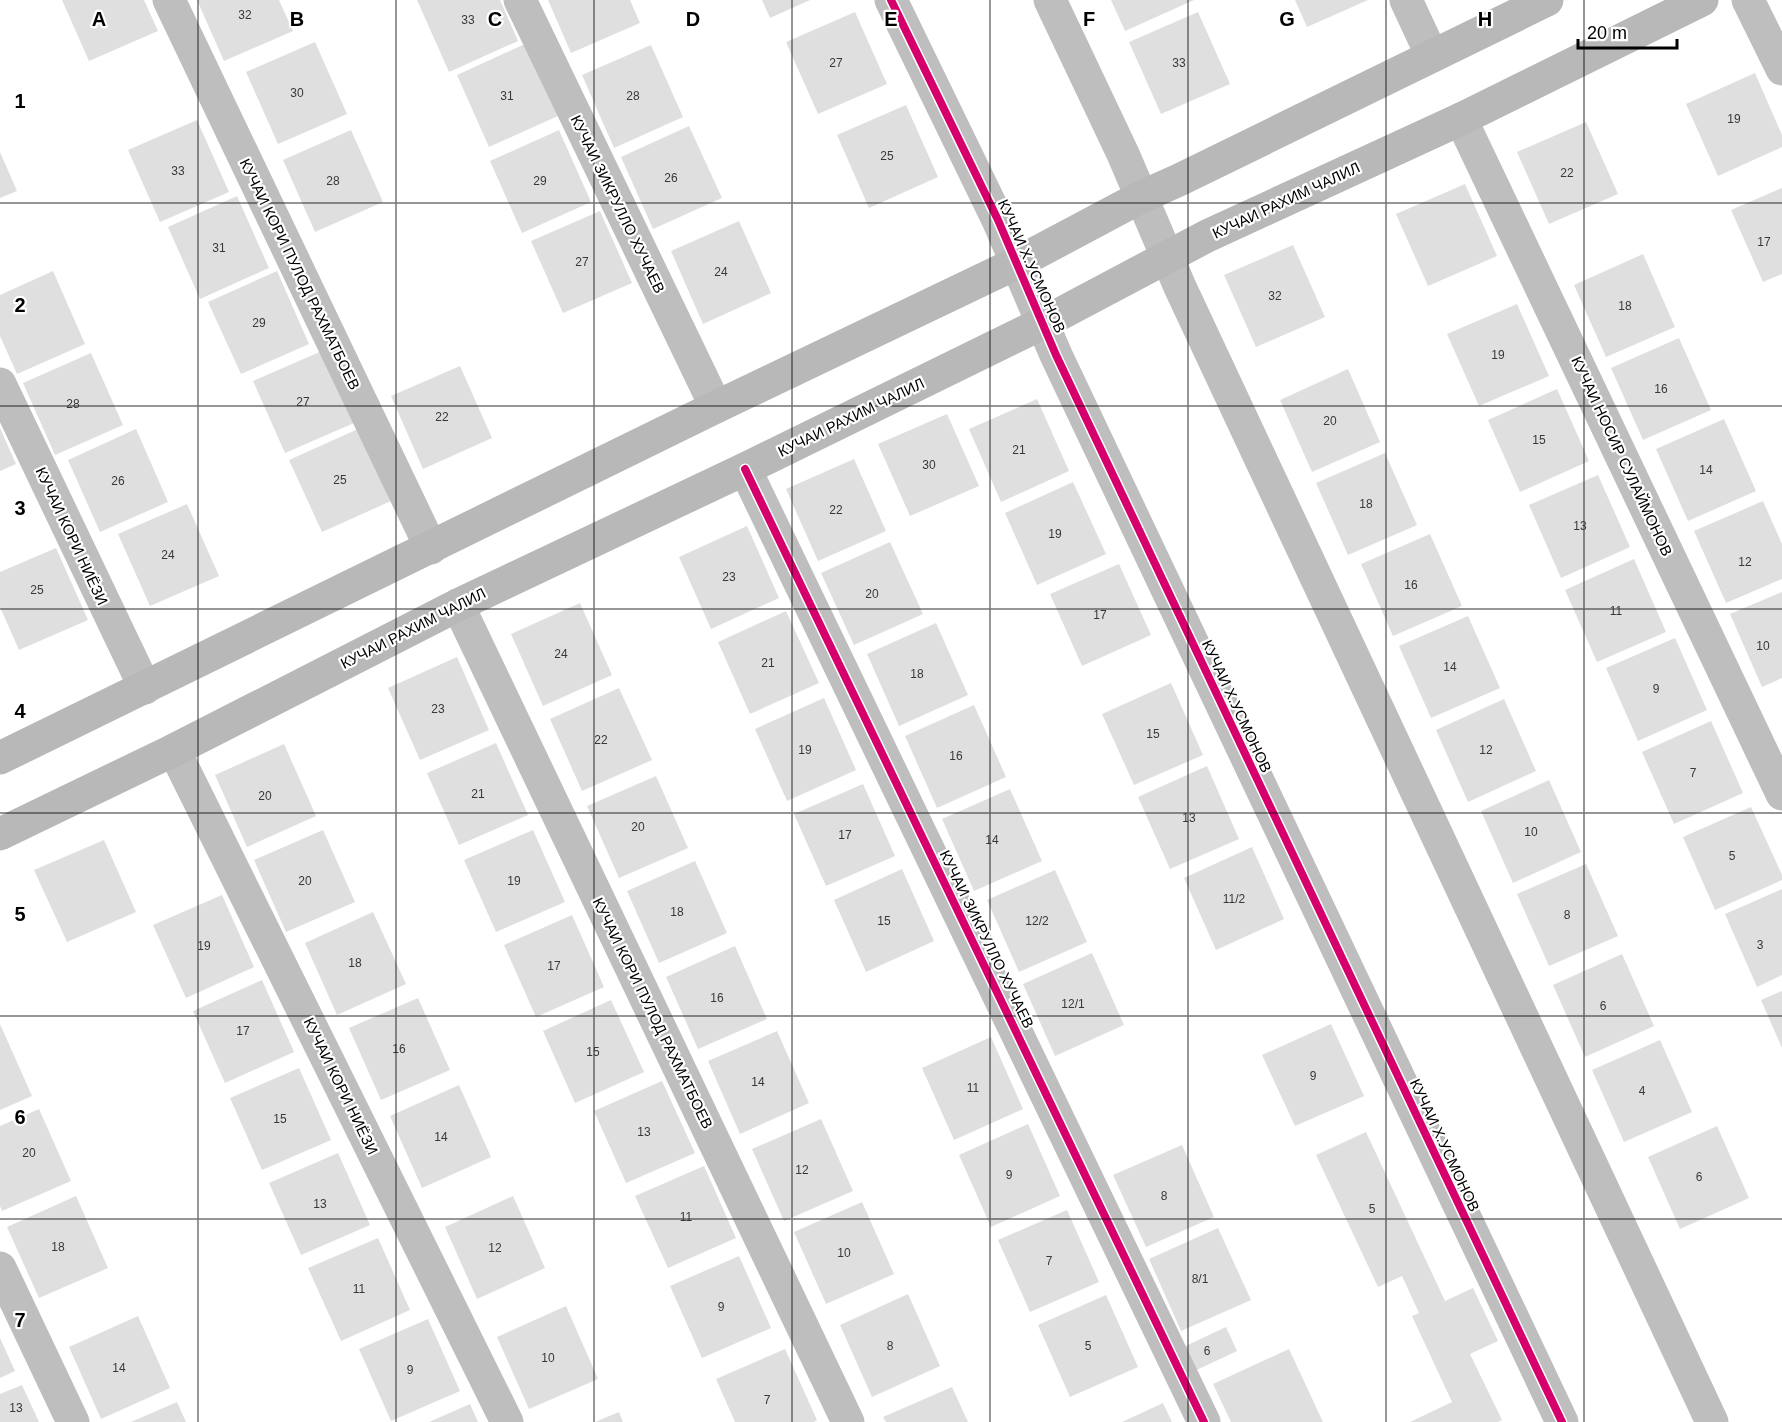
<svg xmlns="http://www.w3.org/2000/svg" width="1782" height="1422" font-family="Helvetica,sans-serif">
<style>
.building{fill:#dfdfdf}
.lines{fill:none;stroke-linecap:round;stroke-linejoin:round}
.minor{stroke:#bebebe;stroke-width:33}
.secondary{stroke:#b8b8b8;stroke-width:33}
.cycleway-casing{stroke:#fff;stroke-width:11}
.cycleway{stroke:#d6006c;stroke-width:8}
.grid{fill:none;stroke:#000;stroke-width:1.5;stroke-opacity:0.55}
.labels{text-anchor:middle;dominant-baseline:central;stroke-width:4.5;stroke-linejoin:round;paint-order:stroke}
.number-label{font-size:12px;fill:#383838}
.street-label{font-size:15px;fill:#000;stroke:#fff}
.grid-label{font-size:20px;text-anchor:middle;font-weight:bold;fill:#000;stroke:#fff;stroke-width:4.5;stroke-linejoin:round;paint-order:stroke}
</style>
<rect width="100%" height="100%" fill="#fff"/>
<path class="building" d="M62 0H144L158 31 89 61Z
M197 0H279L293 31 224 61Z
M417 0H500L518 41 449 72Z
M548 0H630L640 23 571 53Z
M762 0H810L770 18Z
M1111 0H1194L1125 31Z
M1295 0H1368L1307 27Z
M855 12 887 84 818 114 786 42Z
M1198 12 1230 84 1161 114 1129 42Z
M315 42 347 114 278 144 246 72Z
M525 44 558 116 489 147 457 75Z
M651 45 683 117 614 148 582 75Z
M1755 73 1782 135V147L1718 176 1686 104Z
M906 105 938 177 869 208 837 135Z
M197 120 229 192 160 222 128 150Z
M1586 122 1618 194 1549 224 1517 152Z
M689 126 722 198 653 229 621 157Z
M351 130 383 202 315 232 283 160Z
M559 130 591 202 522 233 490 161Z
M0 152 17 191 0 198Z
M1465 184 1497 256 1428 286 1396 214Z
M1782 188V274L1763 282 1731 210Z
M237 196 269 268 200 299 168 227Z
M600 211 632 283 563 313 531 241Z
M739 221 771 293 703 324 671 251Z
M1293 245 1325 317 1256 347 1224 275Z
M1643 254 1675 327 1606 357 1574 285Z
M53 271 85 344 17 374 0 336V295Z
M277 271 309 344 241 374 208 302Z
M1517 304 1549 376 1479 406 1447 334Z
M1679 338 1711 410 1643 440 1611 368Z
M322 351 354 423 285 453 253 381Z
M91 353 123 425 55 455 23 383Z
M460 366 492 438 423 469 391 396Z
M1348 369 1380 442 1312 472 1280 400Z
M1557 389 1589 461 1520 492 1488 420Z
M1037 399 1069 471 1001 502 969 429Z
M947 414 979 486 910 516 878 444Z
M1724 419 1756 491 1688 521 1656 449Z
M0 428 16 464 0 471Z
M136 429 168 502 100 532 68 460Z
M358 429 391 501 322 532 289 460Z
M1385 453 1417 525 1348 555 1316 483Z
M854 459 886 531 818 561 786 489Z
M1598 475 1630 547 1561 578 1529 505Z
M1073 482 1106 554 1037 585 1005 513Z
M1763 501 1782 544V579L1726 603 1694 531Z
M187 504 219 576 150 606 118 534Z
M747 526 779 598 711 629 679 557Z
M1430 534 1462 606 1393 636 1361 564Z
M890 542 923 614 854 645 821 573Z
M56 548 88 620 19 650 0 607V572Z
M1634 559 1666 632 1597 662 1565 590Z
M1119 564 1151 635 1082 666 1050 594Z
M1782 592V678L1762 687 1730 614Z
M580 603 612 675 543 706 511 634Z
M786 611 819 683 750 714 718 642Z
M1468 616 1500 688 1431 718 1399 646Z
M936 623 968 695 899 726 867 654Z
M1675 638 1707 710 1638 741 1606 668Z
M457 657 489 730 420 760 388 688Z
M1171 683 1203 755 1134 785 1102 714Z
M619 688 652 760 582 791 550 719Z
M824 698 856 770 787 801 755 729Z
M1504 699 1536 771 1468 802 1436 730Z
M974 705 1006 777 937 808 905 736Z
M1711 721 1743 793 1674 824 1642 752Z
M496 743 528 815 459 845 427 773Z
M284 744 316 816 247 847 215 775Z
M1207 766 1239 839 1170 869 1138 797Z
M656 776 688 848 619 878 587 806Z
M1549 780 1581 852 1513 883 1481 811Z
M863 784 895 856 826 886 794 814Z
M1010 789 1042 861 974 891 942 819Z
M1751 807 1782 875V880L1715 910 1683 837Z
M323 830 355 902 286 932 254 860Z
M533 830 565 902 496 932 464 860Z
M104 840 136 912 67 942 34 870Z
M1252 847 1284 919 1216 950 1184 878Z
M695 861 727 933 659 963 627 891Z
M1586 864 1618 936 1549 966 1517 894Z
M902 869 934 941 866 972 834 900Z
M1055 870 1087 942 1019 972 987 900Z
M1782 889V975L1757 987 1725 914Z
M222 895 254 967 186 998 153 925Z
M373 912 406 984 337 1015 305 943Z
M572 915 604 987 536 1017 504 945Z
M735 946 767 1019 698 1049 666 977Z
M1092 953 1124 1025 1055 1056 1023 984Z
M1622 954 1654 1026 1585 1057 1553 985Z
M262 980 294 1052 225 1083 193 1011Z
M1782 991V1048L1761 1000Z
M418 998 450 1070 381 1100 349 1028Z
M611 1000 644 1072 575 1103 543 1031Z
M0 1024 32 1096 0 1110Z
M1331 1024 1364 1096 1295 1126 1262 1055Z
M777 1031 809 1103 740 1134 708 1061Z
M991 1037 1023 1109 954 1140 922 1068Z
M1660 1040 1692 1112 1624 1142 1592 1070Z
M299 1068 331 1140 262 1170 230 1098Z
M662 1081 695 1153 626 1183 594 1111Z
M459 1085 491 1157 422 1188 390 1116Z
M39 1109 71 1181 2 1211 0 1206V1126Z
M821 1119 853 1191 784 1221 752 1149Z
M1028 1124 1060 1196 991 1227 959 1155Z
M1717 1126 1749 1198 1680 1229 1648 1157Z
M1366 1132 1445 1301 1473 1288 1498 1341 1470 1354 1502 1420 1498 1422H1410L1452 1402 1412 1316 1419 1313 1402 1276 1378 1287 1316 1155Z
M1182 1145 1214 1217 1146 1247 1113 1175Z
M338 1153 370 1225 301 1255 269 1183Z
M704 1166 736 1238 668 1268 635 1196Z
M76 1196 108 1268 39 1298 7 1227Z
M513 1196 545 1268 477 1299 445 1227Z
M862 1202 894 1274 826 1304 794 1232Z
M1067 1210 1099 1282 1030 1312 998 1240Z
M1218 1228 1251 1300 1181 1331 1149 1259Z
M378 1238 410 1310 341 1341 308 1268Z
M739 1256 771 1328 702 1358 670 1286Z
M908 1294 940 1366 872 1397 840 1325Z
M1106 1295 1138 1367 1070 1397 1038 1325Z
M566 1306 598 1379 529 1409 497 1337Z
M138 1316 170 1388 101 1419 69 1347Z
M428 1319 460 1391 391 1421 359 1349Z
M1226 1327 1237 1351 1188 1374 1177 1350Z
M0 1338 15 1371 0 1378Z
M785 1349 817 1420 814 1422H735L716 1379Z
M1289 1349 1323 1422H1231L1213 1384Z
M22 1385 39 1422H0V1394Z
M952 1387 968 1422H886L883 1417Z
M177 1402 186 1422H131Z
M1163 1403 1172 1422H1122Z
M470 1404 478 1422H429Z
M619 1412 623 1422H595Z"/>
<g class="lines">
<path class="minor" d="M169 0 431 548
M520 0 716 407
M891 0 998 220 1056 355 1562 1422
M1050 0 1123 154 1180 287 1712 1422
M1406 0 1432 56
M1748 0 1782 69
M1461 119 1782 794
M0 384 145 688
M745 469 1204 1422
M458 605 848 1422
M174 750 507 1422
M0 1268 73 1422"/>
<path class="secondary" d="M0 758 716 407 1017 263 1141 197 1179 180 1547 0
M0 834 174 750 458 605 745 469 1043 323 1207 236 1461 119 1702 0"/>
<g class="cycleway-casing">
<path id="cycleway" d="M891 0 998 220 1056 355 1562 1422
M745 469 1204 1422"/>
</g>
<use href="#cycleway" class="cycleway"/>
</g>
<path class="grid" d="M198 0V1422M396 0V1422M594 0V1422M792 0V1422M990 0V1422M1188 0V1422M1386 0V1422M1584 0V1422M0 203H1782M0 406H1782M0 609H1782M0 813H1782M0 1016H1782M0 1219H1782"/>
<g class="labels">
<g class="number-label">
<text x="245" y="15">32</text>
<text x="468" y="20">33</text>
<text x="836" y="63">27</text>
<text x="1179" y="63">33</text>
<text x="297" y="93">30</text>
<text x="507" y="96">31</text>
<text x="633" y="96">28</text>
<text x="1734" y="119">19</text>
<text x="887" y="156">25</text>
<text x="178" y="171">33</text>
<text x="1567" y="173">22</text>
<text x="671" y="178">26</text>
<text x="333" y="181">28</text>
<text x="540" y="181">29</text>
<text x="1764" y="242">17</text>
<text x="219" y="248">31</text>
<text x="582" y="262">27</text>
<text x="721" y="272">24</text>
<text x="1275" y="296">32</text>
<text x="1625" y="306">18</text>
<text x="259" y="323">29</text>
<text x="1498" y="355">19</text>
<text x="1661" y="389">16</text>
<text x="303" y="402">27</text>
<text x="73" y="404">28</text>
<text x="442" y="417">22</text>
<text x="1330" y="421">20</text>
<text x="1539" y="440">15</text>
<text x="1019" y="450">21</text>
<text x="929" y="465">30</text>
<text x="1706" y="470">14</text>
<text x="340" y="480">25</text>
<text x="118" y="481">26</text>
<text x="1366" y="504">18</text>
<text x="836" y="510">22</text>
<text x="1580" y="526">13</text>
<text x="1055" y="534">19</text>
<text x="168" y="555">24</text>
<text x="1745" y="562">12</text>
<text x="729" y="577">23</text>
<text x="1411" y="585">16</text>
<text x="37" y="590">25</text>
<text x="872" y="594">20</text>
<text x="1616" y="611">11</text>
<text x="1100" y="615">17</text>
<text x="1763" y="646">10</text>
<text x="561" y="654">24</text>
<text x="768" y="663">21</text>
<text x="1450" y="667">14</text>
<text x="917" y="674">18</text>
<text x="1656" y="689">9</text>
<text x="438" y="709">23</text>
<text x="1153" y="734">15</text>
<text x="601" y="740">22</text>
<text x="805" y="750">19</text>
<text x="1486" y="750">12</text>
<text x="956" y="756">16</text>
<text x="1693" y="773">7</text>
<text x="478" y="794">21</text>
<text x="265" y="796">20</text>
<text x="1189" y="818">13</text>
<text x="638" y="827">20</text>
<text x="1531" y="832">10</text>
<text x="845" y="835">17</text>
<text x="992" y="840">14</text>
<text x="1732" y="856">5</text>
<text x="305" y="881">20</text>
<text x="514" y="881">19</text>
<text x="1234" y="899">11/2</text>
<text x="677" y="912">18</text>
<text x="1567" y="915">8</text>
<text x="884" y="921">15</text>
<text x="1037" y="921">12/2</text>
<text x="1760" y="945">3</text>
<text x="204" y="946">19</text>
<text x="355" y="963">18</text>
<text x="554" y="966">17</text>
<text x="717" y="998">16</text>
<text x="1073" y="1004">12/1</text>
<text x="1603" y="1006">6</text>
<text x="243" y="1031">17</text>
<text x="399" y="1049">16</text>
<text x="593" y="1052">15</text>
<text x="1313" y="1076">9</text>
<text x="758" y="1082">14</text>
<text x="973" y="1088">11</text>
<text x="1642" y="1091">4</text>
<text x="280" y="1119">15</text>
<text x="644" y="1132">13</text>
<text x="441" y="1137">14</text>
<text x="29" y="1153">20</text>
<text x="802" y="1170">12</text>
<text x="1009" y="1175">9</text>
<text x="1699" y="1177">6</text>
<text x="1164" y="1196">8</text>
<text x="320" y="1204">13</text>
<text x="1372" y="1209">5</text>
<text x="686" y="1217">11</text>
<text x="58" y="1247">18</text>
<text x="495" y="1248">12</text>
<text x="844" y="1253">10</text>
<text x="1049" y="1261">7</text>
<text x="1200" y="1279">8/1</text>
<text x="359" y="1289">11</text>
<text x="721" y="1307">9</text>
<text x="890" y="1346">8</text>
<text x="1088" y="1346">5</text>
<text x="1207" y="1351">6</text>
<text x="548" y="1358">10</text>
<text x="119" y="1368">14</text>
<text x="410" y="1370">9</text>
<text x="767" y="1400">7</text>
<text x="16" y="1408">13</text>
</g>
<g class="street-label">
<text transform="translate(1286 200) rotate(-25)">КУЧАИ РАХИМ ЧАЛИЛ</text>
<text transform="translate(618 204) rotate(64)">КУЧАИ ЗИКРУЛЛО ХУЧАЕВ</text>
<text transform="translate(1032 266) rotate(66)">КУЧАИ Х.УСМОНОВ</text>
<text transform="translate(300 274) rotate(64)">КУЧАИ КОРИ ПУЛОД РАХМАТБОЕВ</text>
<text transform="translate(851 417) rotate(-26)">КУЧАИ РАХИМ ЧАЛИЛ</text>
<text transform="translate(1622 456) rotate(65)">КУЧАИ НОСИР СУЛАЙМОНОВ</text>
<text transform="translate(72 536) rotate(65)">КУЧАИ КОРИ НИЁЗИ</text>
<text transform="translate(413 628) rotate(-27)">КУЧАИ РАХИМ ЧАЛИЛ</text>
<text transform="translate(1237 706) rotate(65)">КУЧАИ Х.УСМОНОВ</text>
<text transform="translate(987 939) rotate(64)">КУЧАИ ЗИКРУЛЛО ХУЧАЕВ</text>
<text transform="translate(653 1013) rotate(64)">КУЧАИ КОРИ ПУЛОД РАХМАТБОЕВ</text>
<text transform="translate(341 1086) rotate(64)">КУЧАИ КОРИ НИЁЗИ</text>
<text transform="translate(1445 1145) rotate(65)">КУЧАИ Х.УСМОНОВ</text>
</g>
</g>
<g class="grid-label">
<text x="99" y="26">A</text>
<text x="297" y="26">B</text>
<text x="495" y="26">C</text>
<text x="693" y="26">D</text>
<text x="891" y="26">E</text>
<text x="1089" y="26">F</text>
<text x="1287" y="26">G</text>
<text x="1485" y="26">H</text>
<text x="20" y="108">1</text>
<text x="20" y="312">2</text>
<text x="20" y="515">3</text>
<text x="20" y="718">4</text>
<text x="20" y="921">5</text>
<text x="20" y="1124">6</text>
<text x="20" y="1327">7</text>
</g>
<path d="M1578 39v9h99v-9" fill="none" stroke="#000000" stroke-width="3"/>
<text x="1587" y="39" font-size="18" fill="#000000" stroke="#ffffff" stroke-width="4.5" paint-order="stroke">20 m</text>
</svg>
